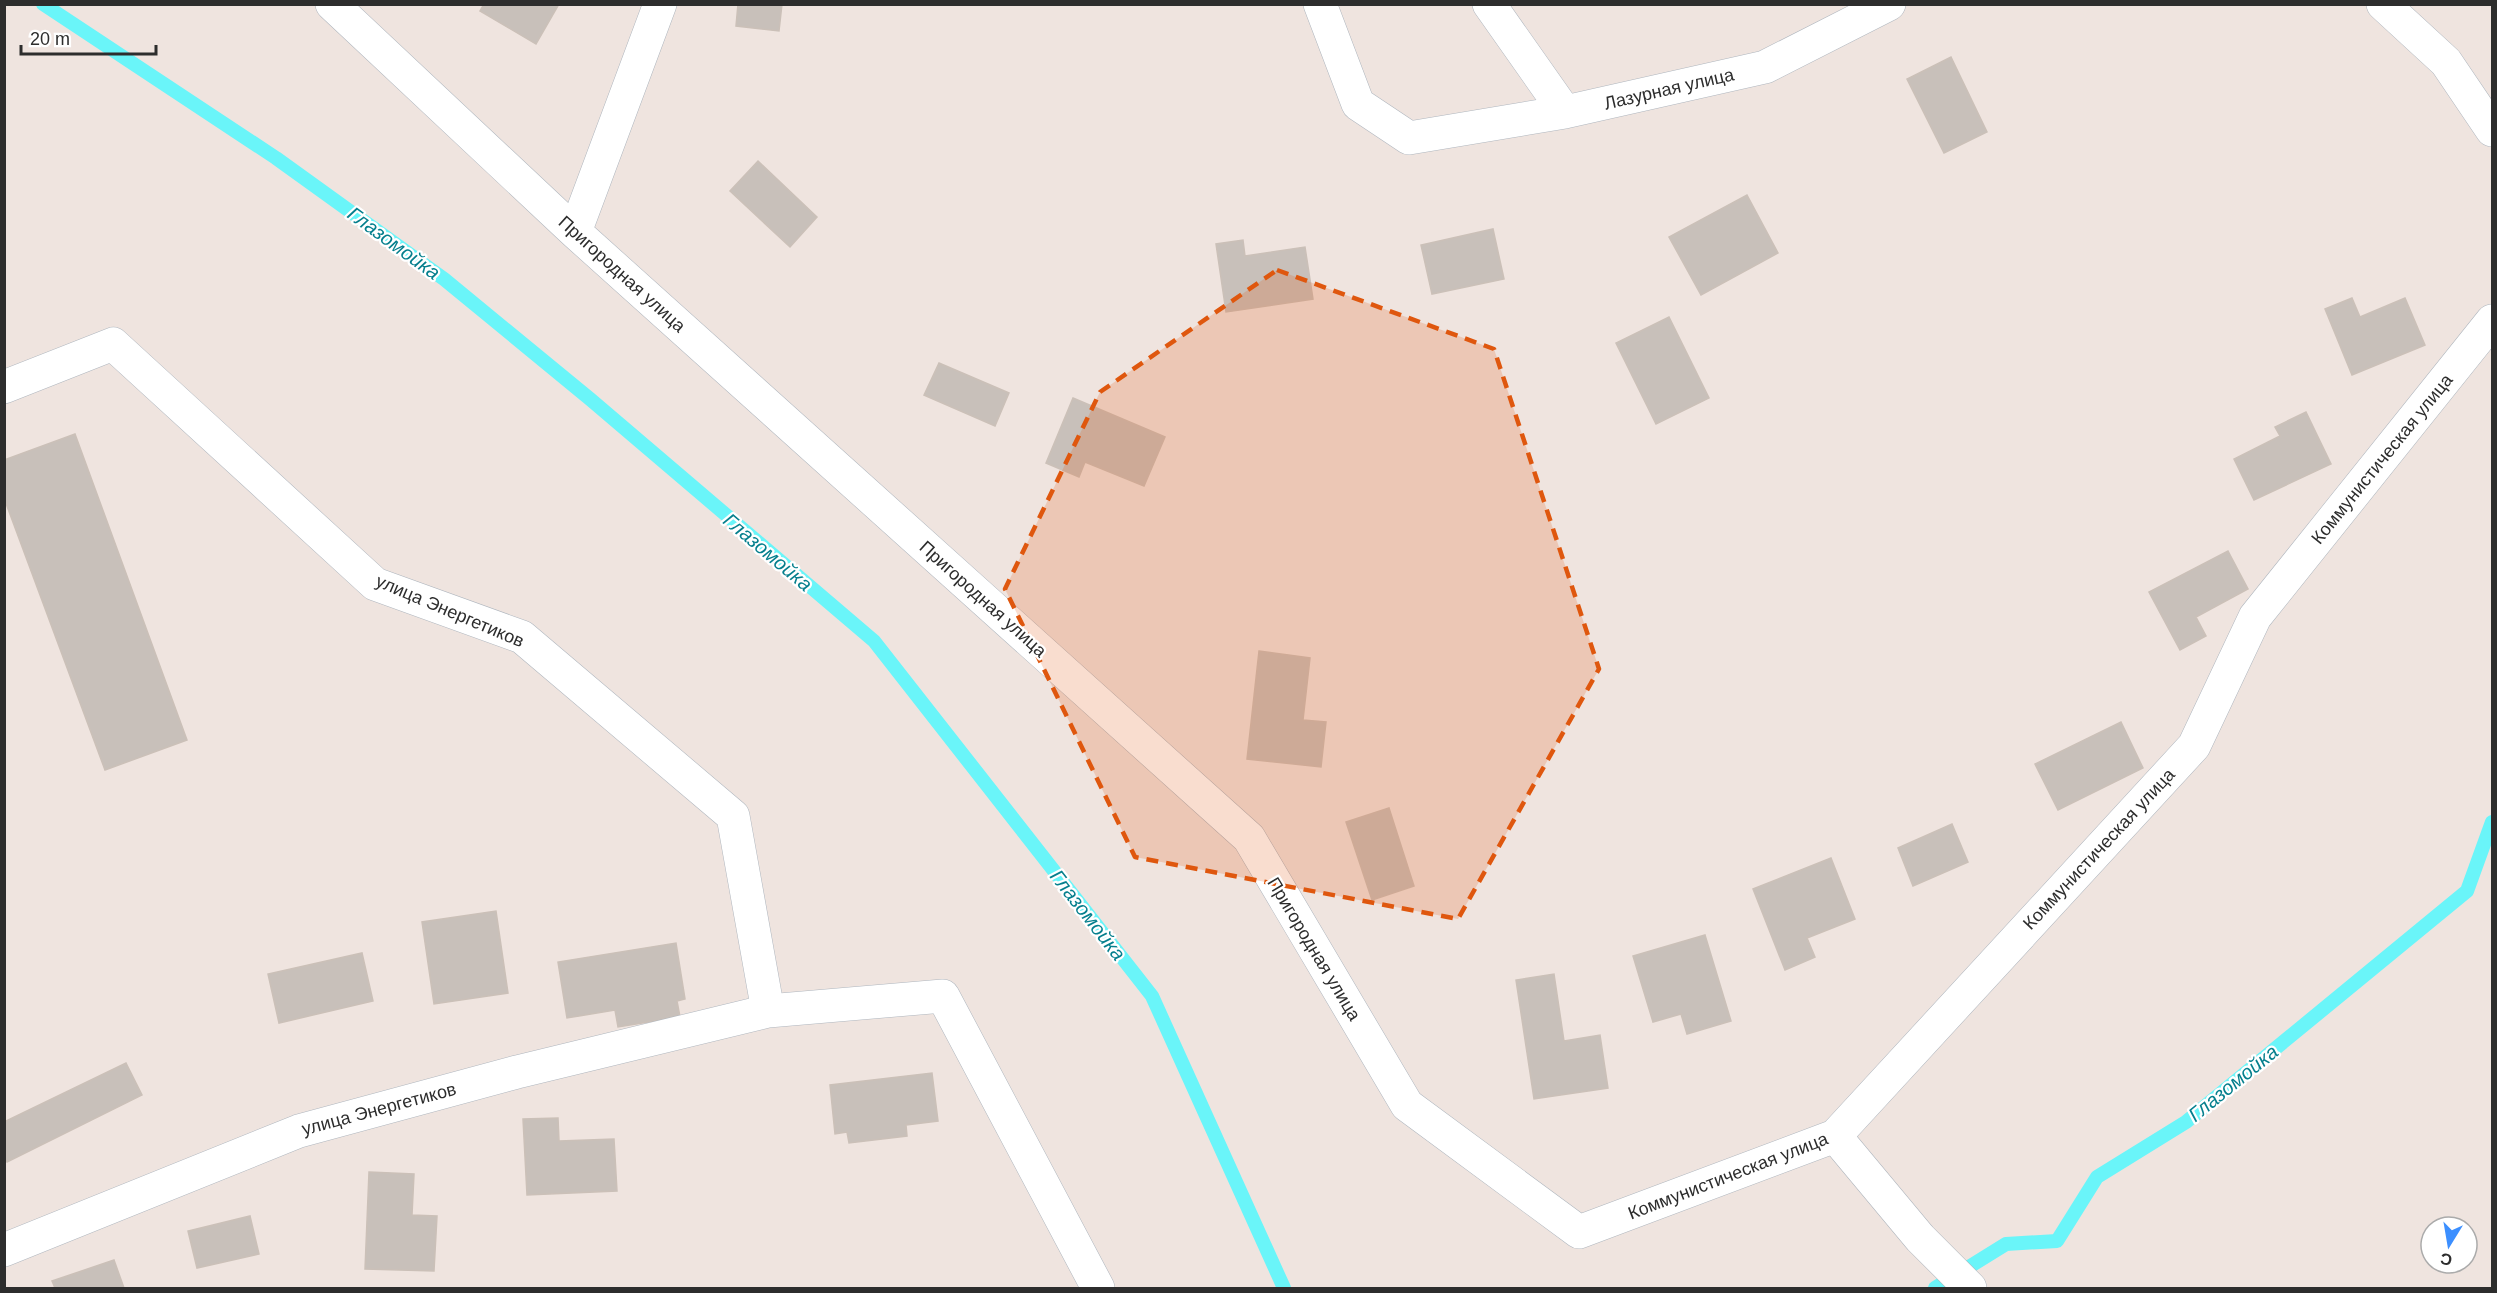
<svg xmlns="http://www.w3.org/2000/svg" width="2497" height="1293" font-family="Arial,sans-serif">
<style>
.lines{fill:none;stroke-linecap:round;stroke-linejoin:round}
.stream{stroke:#6af5f9;stroke-width:14}
.building{fill:#c8c0ba;stroke:#cbc0b8;stroke-width:1.5}
.minor-casing{stroke:#afb6be;stroke-width:34}
.minor{stroke:#fff;stroke-width:33}
.marked{fill:#df570e;fill-opacity:0.2;stroke:#df570e;stroke-width:4.5;stroke-dasharray:12 8;stroke-linejoin:round}
.labels{text-anchor:middle;dominant-baseline:central;stroke-width:4.5;stroke-linejoin:round;paint-order:stroke}
.street-label{font-size:18px;fill:#2d2d2d;stroke:#fff}
.water-label{font-size:20px;font-style:italic;fill:#057f8d;stroke:#fff}
</style>
<rect width="100%" height="100%" fill="#efe4df"/>
<g class="lines">
<path class="stream" d="M43 4 276 158 444 279 590 399 874 641 1152 996 1284 1288
M1935 1288 2006 1244 2057 1241 2097 1177 2186 1122 2467 891 2492 822"/>
</g>
<path class="building" d="M484 4H559L536 44 480 11Z
M738 4H782L779 31 736 26Z
M1951 57 1987 132 1944 153 1907 79Z
M758 161 817 217 790 247 730 191Z
M1747 195 1778 253 1701 295 1669 237Z
M1493 229 1504 279 1432 294 1421 245Z
M1243 240 1245 256 1305 247 1313 299 1226 312 1216 244Z
M2352 298 2360 317 2405 298 2425 345 2352 375 2325 309Z
M1669 317 1709 398 1656 424 1616 343Z
M939 363 1009 393 995 426 924 395Z
M1073 398 1165 437 1144 486 1085 462 1079 477 1046 463Z
M2306 412 2331 464 2254 500 2234 459 2280 436 2275 427Z
M75 434 187 740 105 770 4 498V460Z
M2228 551 2248 589 2196 617 2206 636 2180 650 2149 592Z
M1259 651 1310 658 1303 720 1326 722 1321 767 1247 759Z
M2121 722 2143 768 2058 810 2035 764Z
M1389 808 1414 886 1372 900 1346 822Z
M1952 824 1968 862 1913 886 1898 848Z
M1831 858 1855 919 1807 938 1815 957 1785 970 1753 889Z
M496 911 508 993 434 1004 422 922Z
M1705 935 1731 1021 1687 1034 1681 1014 1653 1022 1633 956Z
M676 943 685 999 677 1001 680 1017 618 1027 615 1010 567 1018 558 962Z
M362 953 373 1001 279 1023 268 974Z
M1554 974 1564 1041 1600 1035 1608 1088 1534 1099 1516 980Z
M126 1063 142 1095 7 1162 4 1158V1122Z
M932 1073 938 1121 906 1125 907 1136 849 1143 847 1132 835 1134 830 1085Z
M558 1118 559 1141 614 1139 617 1191 527 1195 523 1119Z
M369 1172 414 1174 412 1215 437 1216 434 1271 365 1269Z
M250 1216 259 1254 197 1268 188 1231Z
M114 1260 124 1288H55L52 1281Z"/>
<g class="lines">
<g class="minor-casing">
<path id="minor" d="M332 4 575 232 1249 838 1407 1105 1579 1232 1835 1136 2194 746 2255 617 2492 321
M1320 4 1358 104 1409 138 1565 112
M1489 4 1565 112 1765 67 1889 4
M2383 4 2446 62 2492 130
M575 232 660 4
M4 387 113 344 375 584 522 637 733 816 768 1011
M1835 1136 1920 1238 1970 1288
M4 1250 299 1131 517 1072 768 1011 943 996 1098 1288"/>
</g>
<use href="#minor" class="minor"/>
</g>
<path class="marked" d="M1277 270 1494 349 1599 669 1458 919 1135 857 1005 589 1100 392Z"/>
<g class="labels">
<g class="street-label">
<text transform="translate(1669 89) rotate(-13)">Лазурная улица</text>
<text transform="translate(622 274) rotate(42)">Пригородная улица</text>
<text transform="translate(2382 459) rotate(-51)">Коммунистическая улица</text>
<text transform="translate(983 599) rotate(42)">Пригородная улица</text>
<text transform="translate(450 611) rotate(23)">улица Энергетиков</text>
<text transform="translate(2099 849) rotate(-47)">Коммунистическая улица</text>
<text transform="translate(1314 949) rotate(59)">Пригородная улица</text>
<text transform="translate(379 1109) rotate(-15)">улица Энергетиков</text>
<text transform="translate(1728 1176) rotate(-21)">Коммунистическая улица</text>
</g>
<g class="water-label">
<text transform="translate(394 243) rotate(36)">Глазомойка</text>
<text transform="translate(768 552) rotate(40)">Глазомойка</text>
<text transform="translate(1088 915) rotate(52)">Глазомойка</text>
<text transform="translate(2233 1083) rotate(-39)">Глазомойка</text>
</g>
</g>
<rect width="2497" height="1293" fill="none" stroke="#2d2d2d" stroke-width="12"/>
<g transform="translate(2449 1245) rotate(191)"><circle r="28" fill="#ffffff" stroke="#ababab" stroke-width="1.5"/>
<path d="M0-4.5L10 22L0 15L-10 22Z" fill="#3c8fff"/>
<text y="-9" font-size="16" font-weight="bold" text-anchor="middle" fill="#2d2d2d">С</text>
</g>
<path d="M21 45v9h135v-9" fill="none" stroke="#2d2d2d" stroke-width="3"/>
<text x="30" y="45" font-size="18" fill="#2d2d2d" stroke="#ffffff" stroke-width="4.5" paint-order="stroke">20 m</text>
</svg>
